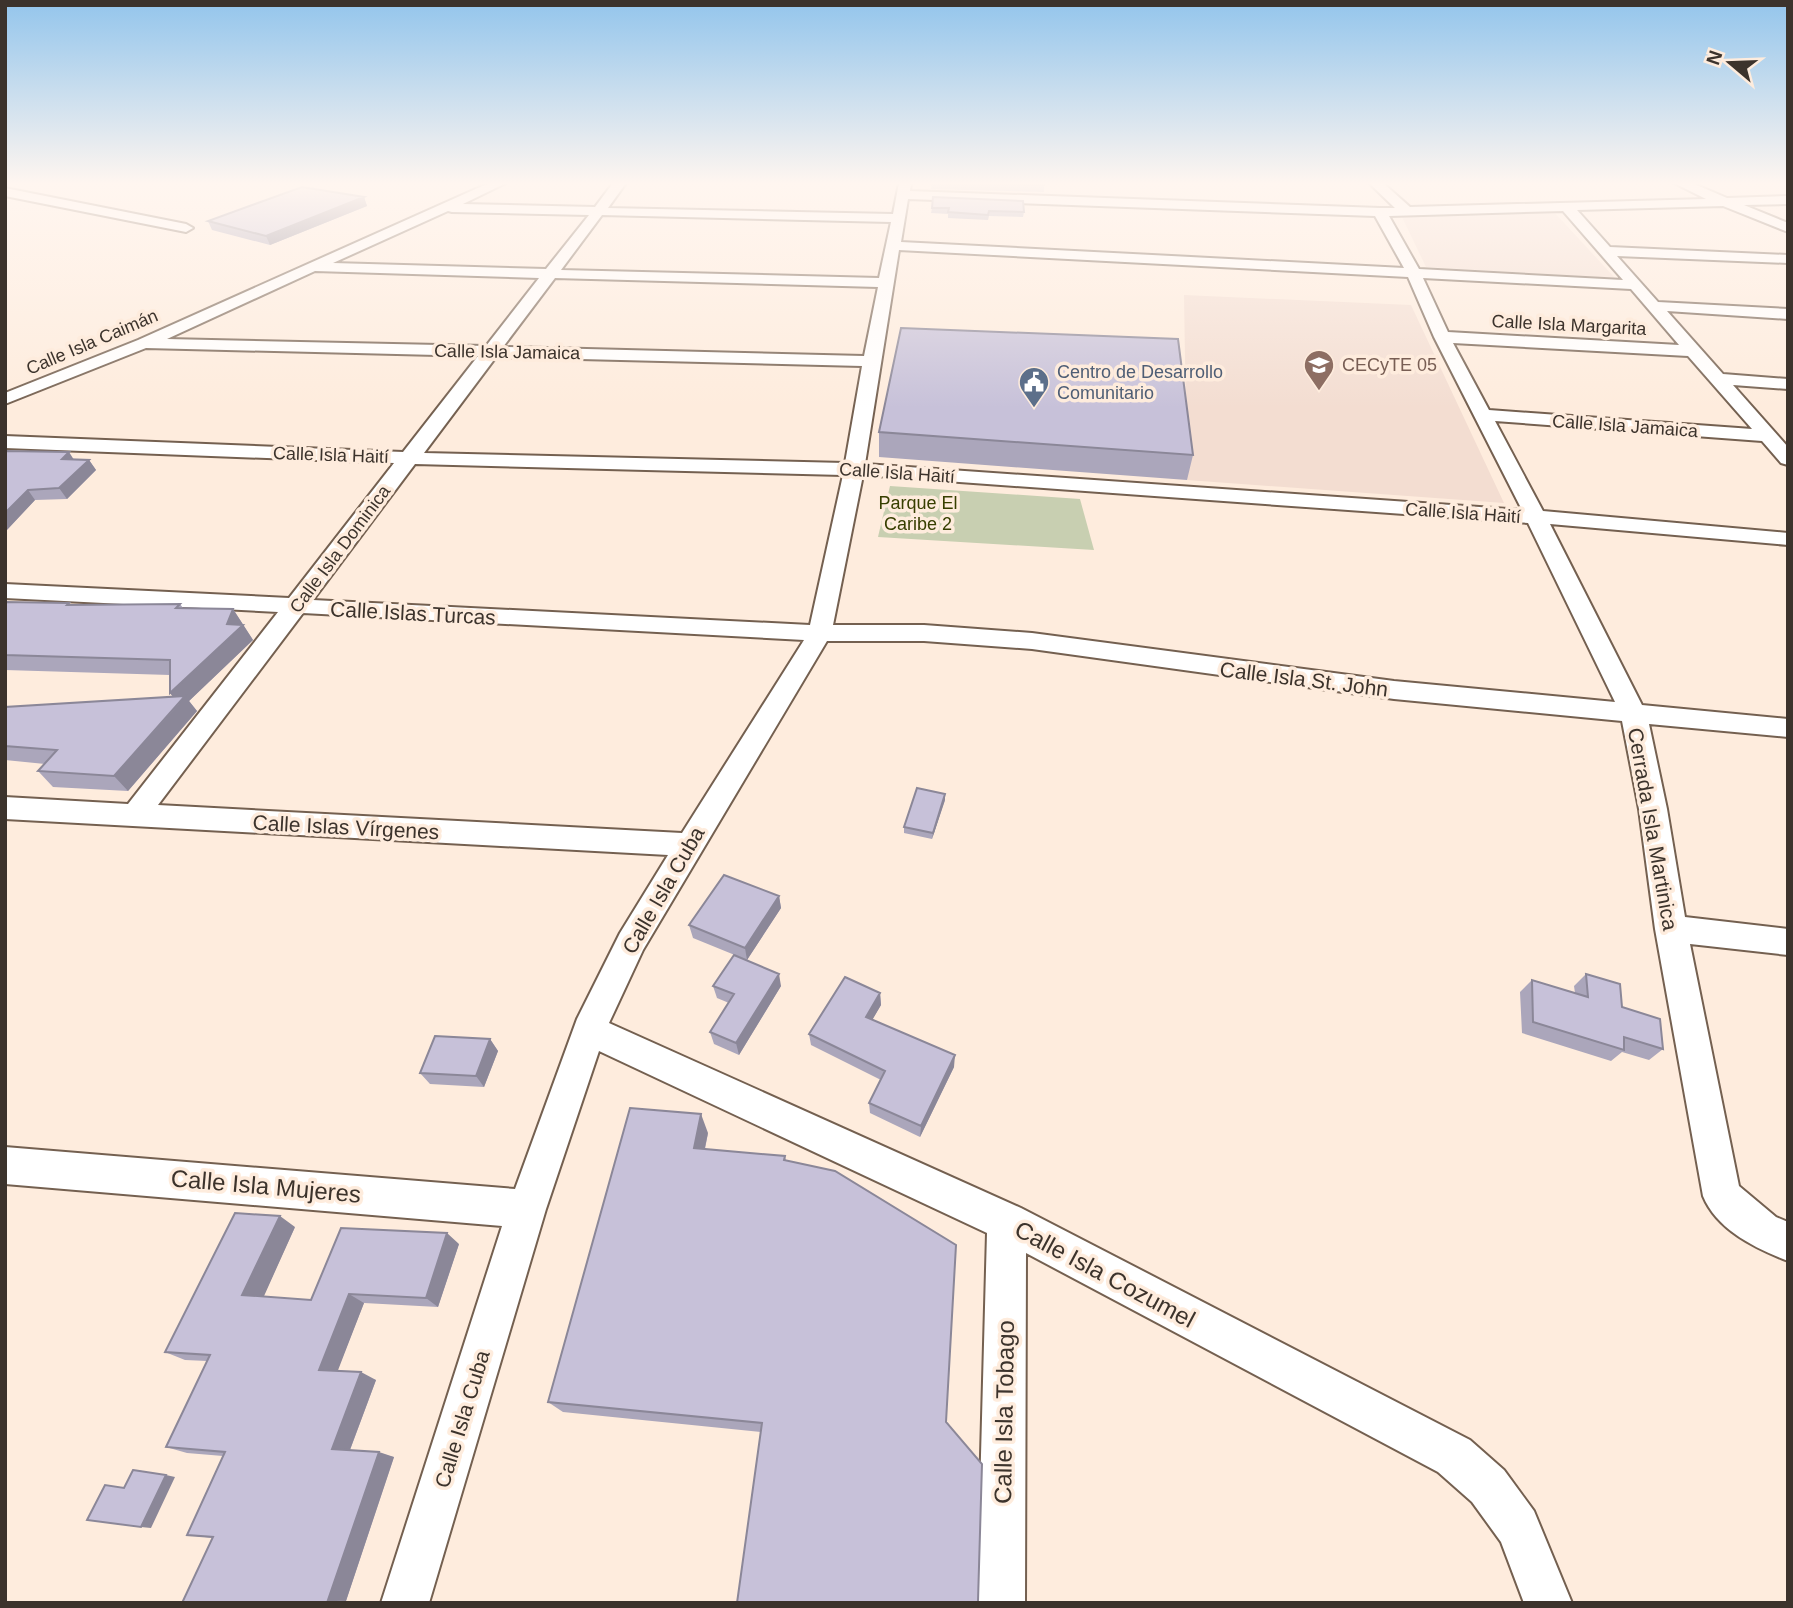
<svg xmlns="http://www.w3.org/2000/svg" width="1793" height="1608" font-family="Helvetica,sans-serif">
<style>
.education{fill:#f3ddd1}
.green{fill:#c8cfb1}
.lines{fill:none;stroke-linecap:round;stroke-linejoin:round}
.minor-casing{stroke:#746050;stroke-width:4}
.minor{fill:#fff;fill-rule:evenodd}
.wall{fill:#aba6bb}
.shaded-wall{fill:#8b8798}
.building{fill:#c7c1d9;stroke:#8b8798;stroke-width:2}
.labels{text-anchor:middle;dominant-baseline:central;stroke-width:7;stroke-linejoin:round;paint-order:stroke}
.far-street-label{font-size:18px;fill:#3c332c;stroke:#feecdd}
.far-education-label{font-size:18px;fill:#785e54;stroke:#feecdd;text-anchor:start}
.far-service-label{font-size:18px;fill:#4e5e75;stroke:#feecdd;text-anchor:start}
.far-park-label{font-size:18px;fill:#373f00;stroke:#feecdd}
.street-label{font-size:21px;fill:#3c332c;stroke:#feecdd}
.near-street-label{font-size:24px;fill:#3c332c;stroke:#feecdd}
</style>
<rect width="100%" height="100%" fill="#feecdd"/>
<path class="education" d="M1554 212 1615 278 1426 267 1402 217Z
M1184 295 1411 305 1504 503 1187 480Z"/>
<path class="green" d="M890 486 1080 499 1094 550 878 537Z"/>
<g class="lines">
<g class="minor-casing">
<path id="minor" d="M489 183H506L463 204 595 207 613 183H626L608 208 893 214 899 183H911L910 191 1380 208H1395L1369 183H1383L1410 207 1706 199 1674 183H1692L1727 198 1788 196V204L1744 205 1788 223V232L1723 206 1577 210 1610 247 1788 255V263L1617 256 1658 302 1788 309V319L1667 311 1723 374 1788 379V389L1733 385 1788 447V465L1781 463 1762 441 1495 421 1543 511 1788 533V545L1550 524 1642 705 1788 719V737L1649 724 1667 809 1685 917 1788 929V955L1690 944 1739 1186 1776 1217 1788 1222V1261C1755 1248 1717 1230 1703 1196L1655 929 1639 809 1622 721 1394 699 1032 649 924 641H827L643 950 609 1023 1021 1208 1470 1440 1504 1470 1534 1511 1572 1603H1524L1501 1542 1472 1502 1438 1472 1026 1253 1025 1603H977L987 1233 599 1051 546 1209 429 1603H381L502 1226 5 1184V1147L515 1189 577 1019 620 933 668 855 5 819V797L128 804 278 612 5 598V584L289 598 394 463 5 448V436L403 452 478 356 146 348 5 404V393L138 340ZM908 199 1375 216 1404 268 901 242ZM448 211 452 212 589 215 546 269 333 263ZM1563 211 1623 280 1419 269 1389 216ZM602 215 891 222 879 278 561 270ZM899 250 1408 277 1434 337 1522 510 865 464ZM315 271 539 278 486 346 167 339ZM555 278 878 287 864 356 503 347ZM1423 278 1631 289 1679 345 1448 332ZM1453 343 1688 356 1752 429 1489 410ZM496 357 862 366 845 463 424 453ZM415 464 843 475 810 625 313 600ZM863 475 1528 523 1615 702 1394 681 1032 633 924 625H833ZM303 613 804 640 682 833 158 805Z
M5 188 186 224 193 228 186 232 5 196Z"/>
</g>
<use href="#minor" class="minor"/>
</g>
<path class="wall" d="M932 183H1044V192L931 189Z
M364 197 367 206 270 245 212 230 208 221Z
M932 208 1024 212 1023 217 989 216 988 220 948 218V214L931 213Z
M879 432 1193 455 1187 480 879 457Z
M5 451 74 459 89 460 96 470 67 499 35 500 5 532Z
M5 602 69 603 71 605 180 604 183 608 233 609 253 640 189 701 197 711 128 791 53 787 38 771 45 764 5 760V707L173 697 170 693V675L5 670Z
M945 800 932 839 904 833V827Z
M779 896 781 908 747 960 693 938 689 925Z
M1586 974 1622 1007 1663 1049 1649 1060 1622 1052 1611 1061 1522 1033 1520 992 1532 980 1575 993 1574 986Z
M713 986H781L739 1055 714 1044 710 1032 729 1003 717 998Z
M880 993 881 1005 872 1020 954 1067 920 1137 870 1113 869 1103 881 1080 811 1045 809 1034Z
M490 1039 498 1051 484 1087 430 1084 420 1073Z
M708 1133 705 1149 785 1156 786 1161 761 1432 563 1412 548 1402Z
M295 1227 263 1297 311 1300 459 1244 438 1307 364 1303 337 1371 376 1380 350 1450 394 1457 346 1601 350 1602 349 1603H182L213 1538 187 1535 223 1456 187 1453 166 1447 207 1361 185 1360 165 1352Z"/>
<path class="shaded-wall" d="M364 197 367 206 270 245 266 236Z
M69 452 76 463 62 459Z
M89 460 96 470 67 499 59 488Z
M28 490 35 500 5 532V513Z
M233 609 253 640 189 701 197 711 128 791 114 776 179 704 170 693 227 624Z
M945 794V800L932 839 933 833Z
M779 896 781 908 747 960 745 948Z
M779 974 781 986 739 1055 736 1043Z
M880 993 881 1005 867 1029 866 1017Z
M490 1039 498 1051 484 1087 476 1076Z
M955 1055 954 1067 920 1137 921 1126Z
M701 1114 708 1133 701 1166 694 1148Z
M280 1216 295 1227 260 1305 242 1295Z
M447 1233 459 1244 438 1307 426 1298Z
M349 1294 364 1303 335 1378 319 1370Z
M361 1372 376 1380 348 1455 332 1449Z
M379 1452 394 1457 346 1601 328 1600Z
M166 1475 175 1477 151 1528 141 1527Z
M332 1600 350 1602 349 1603H331Z"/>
<path class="building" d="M989 183H1044V185Z
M302 187 364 197 266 236 208 221Z
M933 197 1023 201 1024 212 989 211 988 215 948 212 949 208H932Z
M901 328 1178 339 1193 455 879 432Z
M5 451 69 452 62 459 89 460 59 488 28 490 5 513Z
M5 602 69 603 67 605 180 604 176 608 233 609 227 624 243 625 170 693V660L5 655Z
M185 696 114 776 38 771 57 750 5 746V707Z
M917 788 945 794 933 833 904 827Z
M724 875 779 896 745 948 689 925Z
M734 955 779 974 736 1043 710 1032 734 994 713 986Z
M1586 974 1620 984 1622 1007 1660 1019 1663 1049 1624 1037V1050L1533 1022 1532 980 1588 997Z
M845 977 880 993 866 1017 955 1055 921 1126 869 1103 885 1071 809 1034Z
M435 1036 490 1039 476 1076 420 1073Z
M630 1108 701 1114 694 1148 785 1156 784 1160 835 1171 956 1245 946 1422 982 1464 978 1601 979 1603H737L762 1423 548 1402Z
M235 1213 280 1216 242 1295 311 1300 341 1228 447 1233 426 1298 349 1294 319 1370 361 1372 332 1449 379 1452 328 1600H332L331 1603H182L213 1537 187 1535 225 1452 166 1447 210 1355 165 1352Z
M133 1470 166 1475 141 1527 87 1520 105 1485 124 1488Z"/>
<linearGradient id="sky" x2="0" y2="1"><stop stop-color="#93c5ec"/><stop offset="0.45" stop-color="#fff6f0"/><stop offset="1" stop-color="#fff6f0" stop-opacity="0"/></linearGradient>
<rect width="1793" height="408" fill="url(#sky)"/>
<defs>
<g id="school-pin" transform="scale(1.575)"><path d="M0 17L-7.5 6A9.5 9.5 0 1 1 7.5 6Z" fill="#8d6e63" stroke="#feecdd"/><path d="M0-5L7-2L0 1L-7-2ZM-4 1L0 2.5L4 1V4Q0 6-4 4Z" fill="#fff"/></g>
<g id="civic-pin" transform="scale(1.575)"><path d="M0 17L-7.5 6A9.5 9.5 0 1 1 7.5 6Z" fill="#5c6f8a" stroke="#feecdd"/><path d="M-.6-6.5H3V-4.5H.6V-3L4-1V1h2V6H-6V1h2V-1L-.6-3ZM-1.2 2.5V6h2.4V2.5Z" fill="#fff"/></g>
</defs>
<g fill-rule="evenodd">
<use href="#school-pin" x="1319" y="365"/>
<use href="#civic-pin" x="1034" y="382"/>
</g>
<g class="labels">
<g class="far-street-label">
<text transform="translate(1569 325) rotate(3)">Calle Isla Margarita</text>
<text transform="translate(92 342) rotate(-23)">Calle Isla Caimán</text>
<text transform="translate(507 352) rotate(1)">Calle Isla Jamaica</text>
<text transform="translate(1625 426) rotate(4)">Calle Isla Jamaica</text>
<text transform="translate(331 455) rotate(2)">Calle Isla Haití</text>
<text transform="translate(897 473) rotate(4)">Calle Isla Haití</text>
<text transform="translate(1463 513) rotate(4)">Calle Isla Haití</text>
<text transform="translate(340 549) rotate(-53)">Calle Isla Dominica</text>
</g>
<g class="far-education-label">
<text x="1342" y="365">CECyTE 05</text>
</g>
<g class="far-service-label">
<text x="1057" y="372">Centro de Desarrollo<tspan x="1057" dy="21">Comunitario</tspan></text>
</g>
<g class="far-park-label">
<text x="918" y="503">Parque El<tspan x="918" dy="21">Caribe 2</tspan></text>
</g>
<g class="street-label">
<text transform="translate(413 613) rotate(3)">Calle Islas Turcas</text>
<text transform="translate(1304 679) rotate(7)">Calle Isla St. John</text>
<text transform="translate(346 827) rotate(3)">Calle Islas Vírgenes</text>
<text transform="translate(1653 829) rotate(80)">Cerrada Isla Martinica</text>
<text transform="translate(663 890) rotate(-60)">Calle Isla Cuba</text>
<text transform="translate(462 1419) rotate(-73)">Calle Isla Cuba</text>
</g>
<g class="near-street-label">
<text transform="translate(266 1186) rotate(5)">Calle Isla Mujeres</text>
<text transform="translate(1105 1274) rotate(28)">Calle Isla Cozumel</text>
<text transform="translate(1004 1412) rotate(-89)">Calle Isla Tobago</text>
</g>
</g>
<rect width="1793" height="1608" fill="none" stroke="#3c332c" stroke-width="14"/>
<g transform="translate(1730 63) rotate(289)" stroke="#feecdd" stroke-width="5" paint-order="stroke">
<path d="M0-5L12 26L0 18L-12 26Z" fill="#3c332c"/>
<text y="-10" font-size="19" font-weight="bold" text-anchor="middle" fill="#3c332c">N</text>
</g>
</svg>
